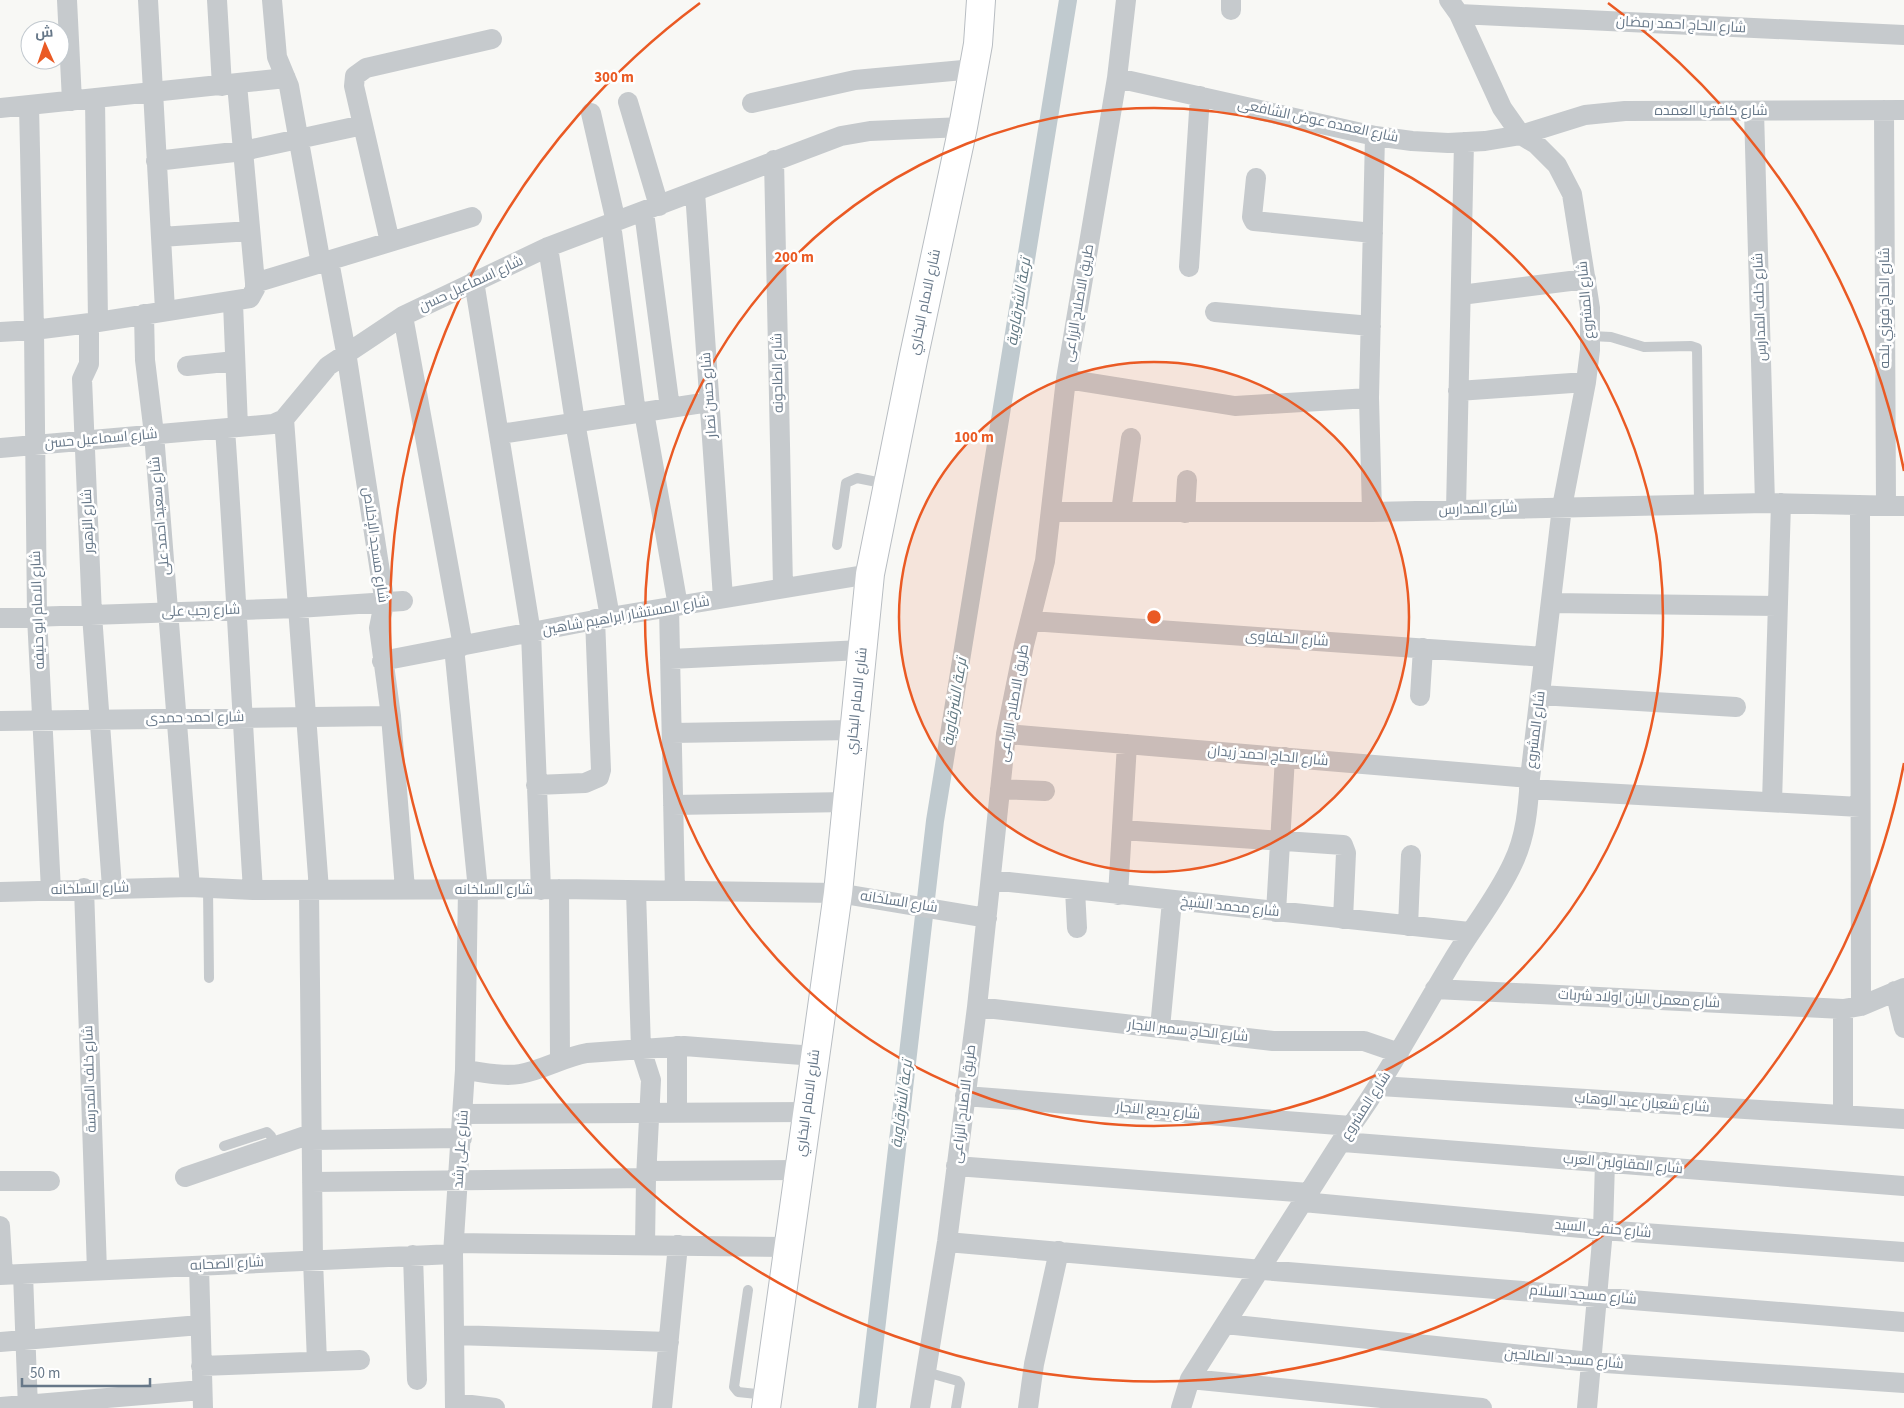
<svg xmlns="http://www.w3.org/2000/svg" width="1904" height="1408" font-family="'Source Sans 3',Cairo,sans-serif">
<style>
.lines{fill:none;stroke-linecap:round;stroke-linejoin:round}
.canal{stroke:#c0cacf;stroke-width:18}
.secondary-casing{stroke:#b8bdc2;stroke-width:30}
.lane{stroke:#c6cacd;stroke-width:10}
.street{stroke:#c6cacd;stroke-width:20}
.secondary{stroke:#fff;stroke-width:28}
.ring{fill:none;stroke:#ea5a24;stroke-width:2.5}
.labels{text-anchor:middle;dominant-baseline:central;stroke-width:5;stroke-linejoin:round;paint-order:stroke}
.street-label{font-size:14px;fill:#678;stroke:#fff}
.water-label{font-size:15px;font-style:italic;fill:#627983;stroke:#fff}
.centre{fill:#ea5a24;stroke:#fff;stroke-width:2.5}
.ring-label{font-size:15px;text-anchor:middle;font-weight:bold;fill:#ea5a24;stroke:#fff;stroke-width:5;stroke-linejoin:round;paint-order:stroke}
</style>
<rect width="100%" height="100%" fill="#f8f8f5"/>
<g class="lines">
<path class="canal" d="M867 1408 935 821 1068 0"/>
<g class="secondary-casing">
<path id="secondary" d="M766 1408 838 893 870 574 913 360 963 127 978 44 981 0"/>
</g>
<path class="lane" d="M1591 336 1611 337 1644 347 1691 346 1697 348 1699 504
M837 545 846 483 857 478 887 484
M208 888 209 978
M224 1146 267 1132 271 1136 275 1146
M748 1290 734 1387 738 1392 767 1395
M926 1372 958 1381 960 1384 956 1408"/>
<path class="street" d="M67 0 72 101
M148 0 165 310
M217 0 222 86
M272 0 277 57 289 86 321 264
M1231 10V0
M1459 14 1904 35
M1117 78 1375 136 1412 141 1448 143 1485 141 1521 135 1585 115 1625 111 1904 110
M95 99 98 322
M628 102 659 206
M752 103 855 80 974 69
M29 105 34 330 37 617 51 890
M0 108 286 78
M1884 110 1886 505
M1754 111 1765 503
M591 113 616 222
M774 160 783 587
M156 161 243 151 363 125
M1256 178 1252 217 1254 221 1373 233
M695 192 723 598
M644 212 670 408
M611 224 636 413
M161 237 250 231
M390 242 354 86 355 76 366 68 492 39
M548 247 575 422 610 617
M329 261 346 352 383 591 384 603 379 628 391 716 405 889
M1189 267 1200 96
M474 281 531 633 541 890
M255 283 472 217
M1461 295 1586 279
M233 303 238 427
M1215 312 1371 326
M144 314 145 360 154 434 190 887
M403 316 463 646
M89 323V364L82 379 92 615 112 887
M0 332 34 330 98 322 250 298 255 289V283L237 84
M187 366 235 361
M1066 379 1235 406 1369 398
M1458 391 1586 382
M644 412 678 606
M284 419 319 890
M225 429C236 582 243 736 253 890
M500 434 709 402
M0 448 273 424 284 419 328 366 403 316 548 247 841 136 870 131 963 127
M1860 505 1861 1006
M1456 510 1464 142
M1052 512H1372L1765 503 1904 506
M1121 512 1131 438
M1372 512 1369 398 1375 136
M1185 513 1187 480
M1551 603 1777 606
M669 607 675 891
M0 618 298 608 403 601
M1031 621 1544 657
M454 647 478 890
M670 659 862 650
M382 661 610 617 870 574
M1540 695 1736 707
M1420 696 1423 648
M0 721 391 716
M672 733 854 730
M1006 734 1530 778
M536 785 585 783 599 777 601 770 595 619
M1000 789 1045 791
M1529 789 1860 807
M1772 802 1781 503
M673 805 847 802
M1122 830 1343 845 1346 853 1343 919
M991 880 1469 932
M84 888 97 1271
M559 889 560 1060
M309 890 313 1260 317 1362
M1075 890 1077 928
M636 891 641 1049 651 1080 646 1178 645 1245
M0 892 190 887 253 890 559 889 838 893 987 918
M1118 895 1127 744
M1276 912 1285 757
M1408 926 1411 855
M1435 989 1843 1009 1861 1006 1904 988
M1895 991 1904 1028
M977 1007 1273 1041H1364L1399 1053
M1843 1009V1115
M1160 1028 1172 901
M465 1070C483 1072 502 1077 520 1074 543 1070 564 1057 587 1053L684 1046 815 1056
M1380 1086 1904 1119
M965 1096 1351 1126
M677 1113V1046
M463 1114 807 1112
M311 1140 462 1138
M1343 1142 1904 1186
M956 1166 1309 1193
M646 1171 799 1170
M185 1177 311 1134
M0 1181H50
M312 1182 646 1178
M1303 1202 1603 1230 1904 1252
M0 1226 3 1275
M947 1242 1262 1270 1904 1322
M454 1243 788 1247
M413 1255 417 1380
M199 1266 203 1408
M23 1274 28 1408
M0 1275 453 1254
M1225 1324 1590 1362 1904 1383
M454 1335 669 1342
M0 1342 200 1325
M201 1366 360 1360
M1190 1379 1482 1408
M455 1403 495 1408
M0 1407 202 1390
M455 1408 453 1254 465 1070 468 890
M662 1408 678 1245
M920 1408 947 1242 977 1007 1006 734 1024 645 1045 561 1066 379 1117 78 1126 0
M1028 1408 1034 1364 1059 1251
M1181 1408 1190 1379 1351 1126C1389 1073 1419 1016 1453 960 1472 928 1497 898 1513 863 1526 836 1528 808 1530 778L1562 507 1586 382 1590 350V308L1572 194 1557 165 1536 144 1521 135 1502 108 1459 14 1449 0
M1587 1408 1603 1230 1605 1162"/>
<use href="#secondary" class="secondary"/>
</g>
<circle cx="1154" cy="617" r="255" fill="#ea5a24" fill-opacity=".12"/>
<g class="ring">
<circle cx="1154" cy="617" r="255"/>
<circle cx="1154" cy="617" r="509"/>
<path d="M1904 763A764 764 0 1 1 700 3M1608 3A764 764 0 0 1 1904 471"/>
</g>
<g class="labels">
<g class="street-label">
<text transform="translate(1681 25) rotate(3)">شارع الحاج احمد رمضان</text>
<text x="1711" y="111">شارع كافتريا العمده</text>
<text transform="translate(1318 121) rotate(12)">شارع العمده عوض الشافعى</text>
<text transform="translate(471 284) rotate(-25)">شارع اسماعيل حسن</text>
<text transform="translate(1586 300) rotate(-95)">شارع المشروع</text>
<text transform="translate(925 302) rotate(-78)">شارع الامام البخاري</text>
<text transform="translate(1079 303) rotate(-80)">طريق الاصلاح الزراعى</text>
<text transform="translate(1760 307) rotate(-92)">شارع خلف المدارس</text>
<text transform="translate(1885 308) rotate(-90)">شارع الحاج فوزي بلحه</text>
<text transform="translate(778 373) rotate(-91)">شارع الطاحونه</text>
<text transform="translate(709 395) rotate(-94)">شارع حسن نصار</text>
<text transform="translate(101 439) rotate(-5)">شارع اسماعيل حسن</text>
<text transform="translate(1478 509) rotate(-2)">شارع المدارس</text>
<text transform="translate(160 516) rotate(-95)">شارع سعيد احمد على</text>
<text transform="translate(88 521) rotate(-92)">شارع الزهور</text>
<text transform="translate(375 545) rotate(82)">شارع مسجد الإخلاص</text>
<text transform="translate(38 610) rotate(-92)">شارع الامام ابو حنيفه</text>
<text transform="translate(201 611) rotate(-2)">شارع رجب على</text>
<text transform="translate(626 616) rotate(-10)">شارع المستشار ابراهيم شاهين</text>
<text transform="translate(1287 639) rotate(4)">شارع الحلفاوى</text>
<text transform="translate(857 701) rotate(-84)">شارع الامام البخاري</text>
<text transform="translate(1014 703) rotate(-80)">طريق الاصلاح الزراعى</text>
<text transform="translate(195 718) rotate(-1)">شارع احمد حمدى</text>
<text transform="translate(1536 730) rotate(-83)">شارع المشروع</text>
<text transform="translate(1268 756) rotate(5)">شارع الحاج احمد زيدان</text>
<text transform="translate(90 889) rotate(-2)">شارع السلخانه</text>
<text x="494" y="890">شارع السلخانه</text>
<text transform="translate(899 902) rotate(9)">شارع السلخانه</text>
<text transform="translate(1230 907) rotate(6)">شارع محمد الشيخ</text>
<text transform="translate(1639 999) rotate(3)">شارع معمل البان اولاد شربات</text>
<text transform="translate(1188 1031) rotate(6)">شارع الحاج سمير النجار</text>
<text transform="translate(90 1079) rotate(-92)">شارع خلف المدرسة</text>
<text transform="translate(808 1103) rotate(-82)">شارع الامام البخاري</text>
<text transform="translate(1642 1103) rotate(4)">شارع شعبان عبد الوهاب</text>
<text transform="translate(964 1104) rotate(-83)">طريق الاصلاح الزراعى</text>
<text transform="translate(1366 1106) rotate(-57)">شارع المشروع</text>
<text transform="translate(1158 1111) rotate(5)">شارع بديع النجار</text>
<text transform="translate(461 1149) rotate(-86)">شارع على رشد</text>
<text transform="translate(1623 1164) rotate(5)">شارع المقاولين العرب</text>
<text transform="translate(1603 1229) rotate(5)">شارع حنفى السيد</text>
<text transform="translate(227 1264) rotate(-3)">شارع الصحابه</text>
<text transform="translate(1583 1295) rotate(5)">شارع مسجد السلام</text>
<text transform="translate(1564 1359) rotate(5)">شارع مسجد الصالحين</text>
</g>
<g class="water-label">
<text transform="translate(1019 302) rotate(-81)">ترعة الشرقاوية</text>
<text transform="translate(955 702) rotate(-81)">ترعة الشرقاوية</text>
<text transform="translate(902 1104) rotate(-83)">ترعة الشرقاوية</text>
</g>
</g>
<circle cx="1154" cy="617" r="8" class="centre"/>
<g class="ring-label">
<text x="614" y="82">300 m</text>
<text x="794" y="262">200 m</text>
<text x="974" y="442">100 m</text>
</g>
<g transform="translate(45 45) rotate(357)"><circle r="24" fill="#ffffff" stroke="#c2c9cf"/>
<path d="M0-4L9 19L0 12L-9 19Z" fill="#ea5a24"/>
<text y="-8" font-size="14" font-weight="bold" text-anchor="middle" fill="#667788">ش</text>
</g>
<path d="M22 1378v8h128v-8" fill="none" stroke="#667788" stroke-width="2.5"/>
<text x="30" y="1378" font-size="15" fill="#667788" stroke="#ffffff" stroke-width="4" paint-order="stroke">50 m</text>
</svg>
